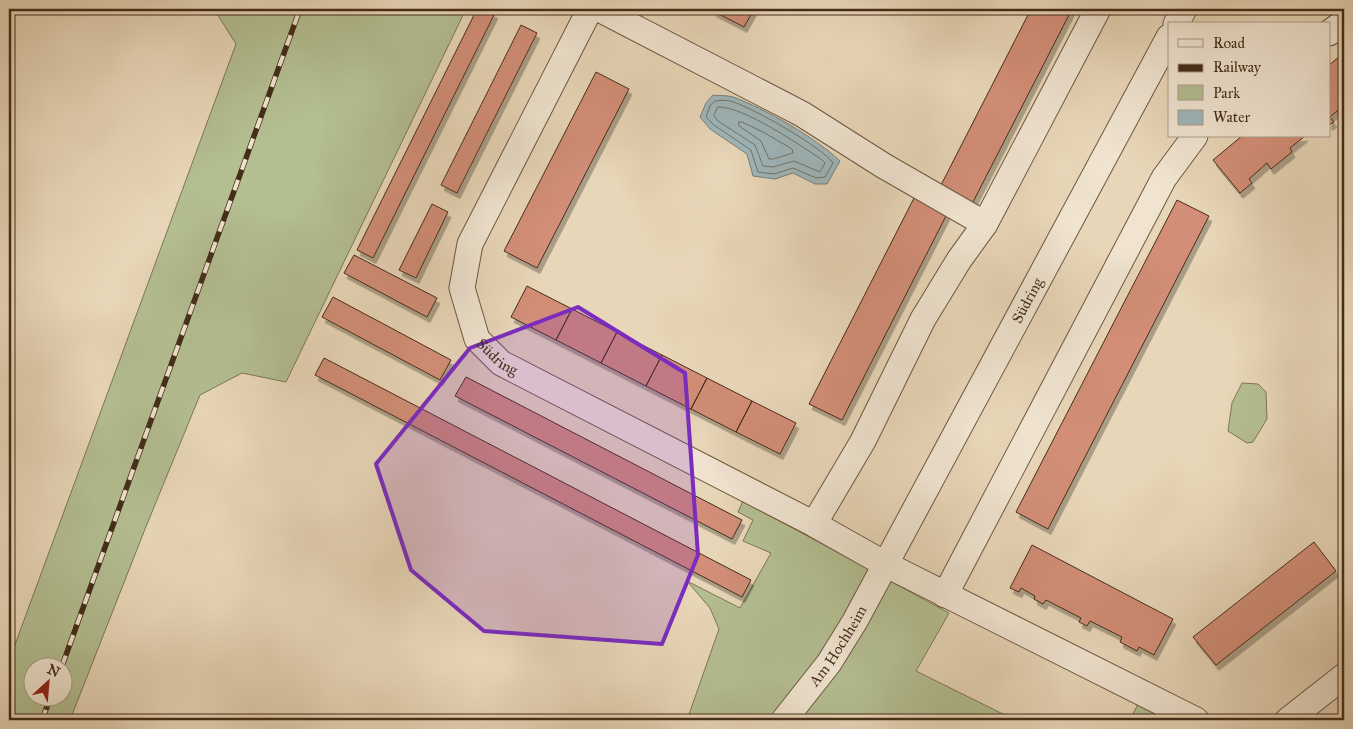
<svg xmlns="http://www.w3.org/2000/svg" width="1353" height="729" font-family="'IM FELL Great Primer',serif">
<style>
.green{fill:#b3be91;stroke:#7c7654;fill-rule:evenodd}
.water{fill:#9db6ba;stroke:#797f79}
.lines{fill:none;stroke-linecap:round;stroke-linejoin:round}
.shore{stroke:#707269;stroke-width:1}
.building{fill:#d28e77;stroke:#442d18;filter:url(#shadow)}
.minor-casing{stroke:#6d5740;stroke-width:27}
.minor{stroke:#f0e4d1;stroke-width:25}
.rail-casing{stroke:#442d18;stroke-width:5.5}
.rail{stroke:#f0e4d1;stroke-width:4;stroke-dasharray:11;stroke-linecap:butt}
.marked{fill:#7b2cbf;fill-opacity:0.2;stroke:#7b2cbf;stroke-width:4;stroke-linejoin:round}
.labels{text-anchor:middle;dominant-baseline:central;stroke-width:4;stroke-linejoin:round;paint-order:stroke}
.street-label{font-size:15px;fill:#442d18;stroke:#f0e4d1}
</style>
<defs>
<filter id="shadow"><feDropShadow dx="3" dy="5.5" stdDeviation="0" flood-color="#0004"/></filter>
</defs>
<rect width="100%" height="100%" fill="#e8d6b8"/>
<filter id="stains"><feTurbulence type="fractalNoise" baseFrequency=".004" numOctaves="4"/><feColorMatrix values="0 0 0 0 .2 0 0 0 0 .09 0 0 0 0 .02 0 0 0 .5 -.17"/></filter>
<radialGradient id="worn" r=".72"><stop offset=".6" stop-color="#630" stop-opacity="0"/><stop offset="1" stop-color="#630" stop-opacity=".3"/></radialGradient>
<path class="green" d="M214 9H466L286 382 242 373 200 395 145 529 70 720H9V661L236 44ZM32 666H62V696H32Z
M1242 383 1258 384 1266 392 1267 419 1253 442 1247 443 1228 431 1232 403Z
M743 501 949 613 916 671 1015 720H687L719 629 710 608 687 581 740 608 771 553 743 541 753 520 738 512Z
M1138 704 1169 720H1130Z"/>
<path class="water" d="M713 95C719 96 727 95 733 97 764 108 816 138 840 161L827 184H815L793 173 775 179 753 176 747 154 710 129 700 117 706 103Z"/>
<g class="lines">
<path class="shore" d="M715 101C720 100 726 100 730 101 750 106 822 147 833 163L825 177 816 178 793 168 774 174 758 172 751 150 714 125 706 117 710 106Z
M718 107C743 106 798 144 821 159L825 163 820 172 794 161 773 167 763 166 755 145 718 121 714 116Z
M739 122H742L763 132 792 149 793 153 773 159H769L761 141 739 126Z"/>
</g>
<path class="building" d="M477 9H486L495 13 373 258 357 250Z
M714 9H754L744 27 713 11Z
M1031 9H1072L972 204 940 187Z
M521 25 537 33 457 193 441 185Z
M1344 53V105L1330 117 1334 122 1329 125V65Z
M596 72 629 89 537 268 504 251Z
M1242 136H1305L1290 148 1292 152 1271 169 1267 163 1249 179 1252 183 1240 193 1213 160Z
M914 198 947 214 842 420 809 404Z
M1177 200 1209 216 1048 529 1016 512Z
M432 204 448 212 416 278 399 270Z
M354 255 437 298 427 317 344 273Z
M527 286 572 309 556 340 511 317Z
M333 297 451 360 440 380 322 317Z
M572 309 617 332 601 363 556 340Z
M617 332 662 355 646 386 601 363Z
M662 355 707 378 691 409 646 386Z
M324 358 751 580 742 597 315 375Z
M466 377 742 520 732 539 455 396Z
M707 378 752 401 736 432 691 409Z
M752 401 796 423 780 454 736 432Z
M1314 542 1336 571 1216 665 1193 637Z
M1032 545 1173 619 1154 655 1139 647 1137 651 1120 642 1122 637 1090 621 1087 626 1079 622 1081 618 1046 600 1043 604 1034 599 1035 596 1021 588 1019 592 1010 588Z"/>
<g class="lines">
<g class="minor-casing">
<g id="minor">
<path id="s1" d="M590 9 470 244 462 288 477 339 501 363 814 524 885 564 1196 720"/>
<path d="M599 9 802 114 884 166 985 224 1098 9"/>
<path d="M1176 24 1184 9"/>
<path d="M1329 33 1344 22"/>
<path d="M814 524 863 441 923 319 959 260 985 224"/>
<path d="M945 595 1164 178 1195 136"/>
<path id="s2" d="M784 720 829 663 855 621 1169 37"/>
<path d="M1288 720 1344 676"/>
</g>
</g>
<use href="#minor" class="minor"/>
<g class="rail-casing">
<path id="rail" d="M62 666 300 9
M42 720 51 696"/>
</g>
<use href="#rail" class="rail"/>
</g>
<path class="marked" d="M578 307 685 373 698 555 662 644 484 631 411 570 376 464 470 348Z"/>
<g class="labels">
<g class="street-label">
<text stroke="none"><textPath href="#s2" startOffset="486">Südring</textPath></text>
<text stroke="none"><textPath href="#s1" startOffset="389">Südring</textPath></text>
<text stroke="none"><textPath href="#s2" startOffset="92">Am Hochheim</textPath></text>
</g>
</g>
<rect width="1353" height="729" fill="none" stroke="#e8d6b8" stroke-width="30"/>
<rect x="10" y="10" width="1333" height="709" fill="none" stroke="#442d18" stroke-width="2.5"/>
<rect x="15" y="15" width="1323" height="699" fill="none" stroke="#442d18"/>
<rect x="1168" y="22" width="162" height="115" fill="#f0e4d1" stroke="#ab9b87"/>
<rect x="1178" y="39" width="25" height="8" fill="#f0e4d1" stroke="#ab9b87"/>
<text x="1213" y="48" font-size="15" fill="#442d18">Road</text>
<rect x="1178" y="64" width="25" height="8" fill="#442d18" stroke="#ab9b87"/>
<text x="1213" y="72" font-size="15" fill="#442d18">Railway</text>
<rect x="1178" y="85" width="25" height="15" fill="#b3be91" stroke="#ab9b87"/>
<text x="1213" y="98" font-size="15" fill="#442d18">Park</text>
<rect x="1178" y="110" width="25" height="15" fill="#9db6ba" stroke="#ab9b87"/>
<text x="1213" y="122" font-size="15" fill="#442d18">Water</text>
<g transform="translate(48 682) rotate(26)"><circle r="24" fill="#f0e4d1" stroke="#ab9b87"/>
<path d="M0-4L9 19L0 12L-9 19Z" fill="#8f2418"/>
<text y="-8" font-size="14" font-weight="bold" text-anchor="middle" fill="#442d18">N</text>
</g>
<rect width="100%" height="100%" filter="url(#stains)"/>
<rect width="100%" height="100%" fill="url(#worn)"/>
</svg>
